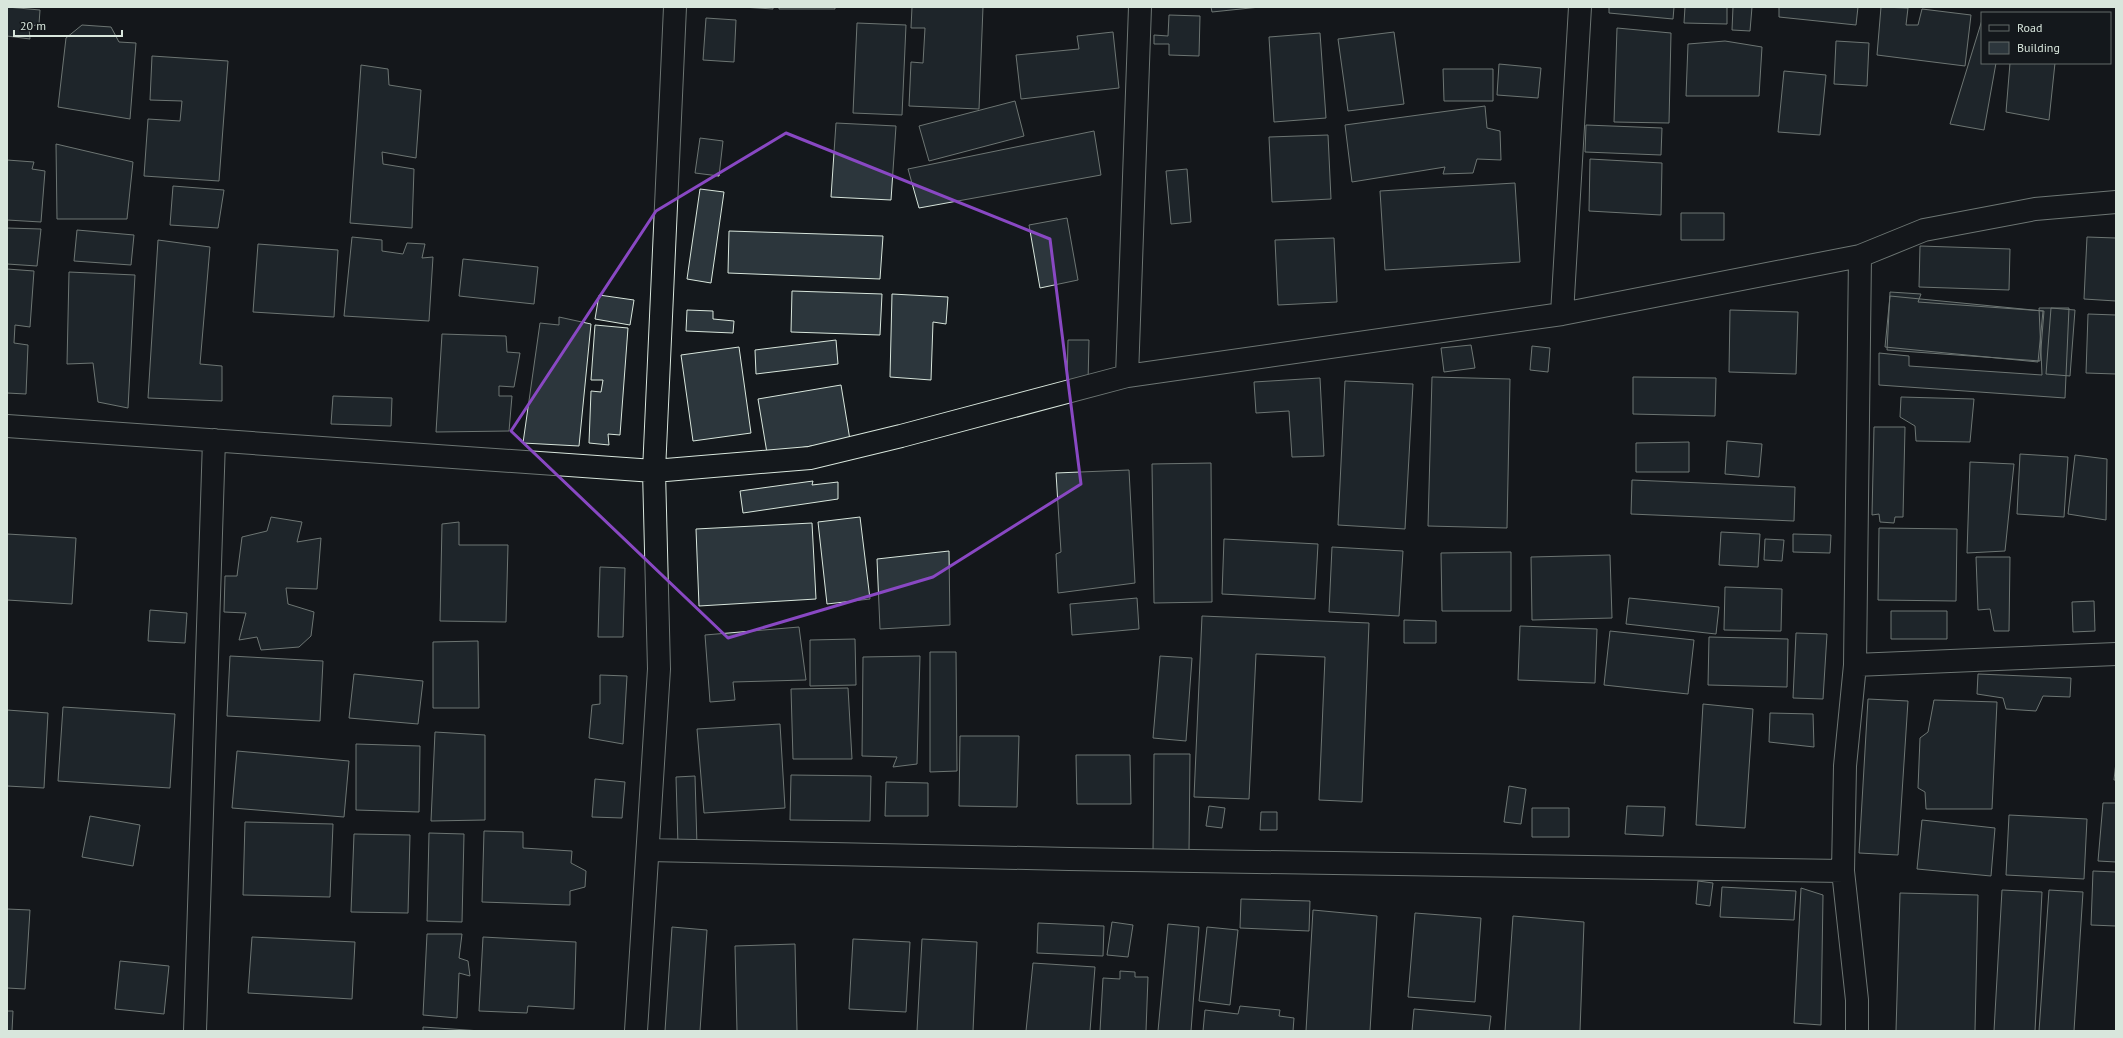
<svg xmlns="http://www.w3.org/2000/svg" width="2123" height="1038" font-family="'PT Sans',sans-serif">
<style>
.building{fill:#2c363c;stroke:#d8e6dc}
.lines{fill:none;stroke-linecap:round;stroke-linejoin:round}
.street-casing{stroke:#d8e6dc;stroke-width:24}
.street{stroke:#14181c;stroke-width:22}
.marked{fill:none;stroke:#8948c3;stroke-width:3;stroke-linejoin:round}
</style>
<rect width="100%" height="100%" fill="#14181c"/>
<path class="building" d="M7 7 40 10 39 24 29 27 30 39 7 36Z
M742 7H773V9Z
M779 7H835V9H779Z
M912 7H983L979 109 909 106 911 62 923 63 925 28H911Z
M1211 7H1260L1212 12Z
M1609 7H1674L1673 19 1609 13Z
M1685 7H1727V24L1684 23Z
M1733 7H1752L1750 31 1732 30Z
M1779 7H1858L1856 25 1779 17Z
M1881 7 1908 8 1906 25H1918L1922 9 1971 15 1965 66 1877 55Z
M1169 15 1200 16 1199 56 1169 55V44H1154V35L1168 36Z
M706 18 736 20 734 62 703 60Z
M1982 20V63H1996L1984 130 1950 124Z
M857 23 906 25 902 115 853 113Z
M82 25 111 27 119 42 136 43 130 119 58 107 66 38Z
M1617 28 1671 33 1669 123 1614 122Z
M1113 32 1119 88 1021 99 1016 55 1079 49 1077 36Z
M1394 32 1404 104 1348 111 1338 39Z
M1320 33 1326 118 1274 122 1269 37Z
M1725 41 1762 47 1759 96H1686L1688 44Z
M1836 41 1869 43 1867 86 1834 84Z
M152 56 228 61 219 181 144 176 148 119 180 121 182 101 150 100Z
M2010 63H2055L2049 120 2006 112Z
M1499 64 1541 68 1538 98 1497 95Z
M361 65 388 69 389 85 421 90 416 158 382 152 383 164 414 169 412 228 350 223Z
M1443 69H1493V101H1444Z
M1784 71 1826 75 1820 135 1778 132Z
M1015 101 1024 136 929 161 919 126Z
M1485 106 1487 128 1500 131 1501 160 1477 159 1473 173 1443 174 1445 167 1352 182 1345 125Z
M836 123 896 126 891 200 831 197Z
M1586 125 1662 128 1661 155 1585 152Z
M1094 131 1101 175 919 208 908 169Z
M1328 135 1331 199 1272 202 1269 137Z
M700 138 723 141 719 176 695 173Z
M56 144 133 162 127 219H57Z
M1590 159 1662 163 1661 215 1589 211Z
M7 160 34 162 32 169 45 171 41 222 7 220Z
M1187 169 1191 222 1171 224 1166 171Z
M1515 183 1520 262 1385 270 1380 191Z
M173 186 224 190 218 228 170 225Z
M700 189 724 192 711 283 687 279Z
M1681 213H1724V240H1681Z
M1067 218 1078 280 1040 288 1029 225Z
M7 228 41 229 37 266 7 264Z
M77 230 134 235 131 265 74 261Z
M729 231 883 236 880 279 728 273Z
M352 237 382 240V251L403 254 407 243 425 244 422 258 433 257 429 321 344 316Z
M2087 237 2116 238V301L2084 299Z
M1334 238 1337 302 1278 305 1275 240Z
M158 240 210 247 200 364 222 366V401L148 398Z
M258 244 338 250 334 317 253 312Z
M1920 246 2010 249 2009 290 1919 287Z
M463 259 538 267 534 304 459 296Z
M7 269 34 271 30 327 15 325 14 343 28 345 26 394 7 393Z
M69 272 135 275 128 408 98 402 93 363 67 364Z
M792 291 882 294 880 335 791 332Z
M1890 292 1921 294 1918 302 2044 311 2040 361 1887 350Z
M892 294 948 297 946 324 933 322 931 380 890 377Z
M599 295 634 300 630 325 595 319Z
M1890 296 2043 311 2038 362 1885 347Z
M2039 308H2069L2065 398 1879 385V353L1909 356V366L2042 375Z
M2051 308 2075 310 2070 376 2046 374Z
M687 310 713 311V319L734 321 733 333 686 331Z
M1730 310 1798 312 1796 374 1729 372Z
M2088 314 2116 315V374L2086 373Z
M559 317 591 324 579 446 523 443 540 323 559 325Z
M595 325 628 328 620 435 608 434 609 445 589 443 591 391 601 392 603 380H591Z
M442 334 506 336 507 352 520 353 514 387 499 386V396H512L509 431 436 432Z
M836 340 838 364 756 374 755 350Z
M1068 340H1089L1088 383H1067Z
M1471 345 1475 368 1444 372 1441 348Z
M1532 346 1550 348 1548 372 1530 370Z
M739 347 751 433 693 441 681 355Z
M1432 377 1510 379 1507 528 1428 526Z
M1633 377 1716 378 1715 416 1633 414Z
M1320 378 1324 456 1292 457 1289 411 1256 413 1254 382Z
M1345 381 1413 384 1405 529 1338 525Z
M841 385 850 440 767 453 758 399Z
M333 396 392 398 391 426 331 424Z
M1901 397 1974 399 1970 442 1916 441 1915 426 1900 417Z
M1874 427H1905L1903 517H1895L1894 523 1880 522 1879 514 1872 515Z
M1727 441 1762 444 1759 477 1725 474Z
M1689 442V472H1636V443Z
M2020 454 2068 457 2064 517 2017 514Z
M2075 455 2107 459 2106 520 2068 514Z
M1970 462 2014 464 2005 551 1967 553Z
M1211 463 1212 602 1154 603 1152 464Z
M1129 470 1135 583 1058 593 1056 554 1061 552 1056 473Z
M1632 480 1795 487 1794 521 1631 514Z
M813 481 812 485 838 482V499L743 513 740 491Z
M271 517 302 522 297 542 321 538 317 589 286 588 288 604 314 612 311 636 299 647 261 650 257 637 239 640 246 613 224 612 225 576H237L242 537 267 531Z
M860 517 870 599 827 604 818 522Z
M459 522V545H508L506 622 440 621 442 524Z
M812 523 816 599 699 606 696 529Z
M1879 528 1957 529 1956 601 1878 600Z
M1721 532 1760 534 1758 567 1719 565Z
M7 534 76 538 72 604 7 600Z
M1793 534 1831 535 1830 553 1793 552Z
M1224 539 1318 544 1315 599 1222 594Z
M1765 539 1784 540 1782 561 1764 560Z
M1332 547 1403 551 1399 616 1329 612Z
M949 551 950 625 880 629 877 559Z
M1511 552V611H1442L1441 553Z
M1610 555 1612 618 1532 620 1531 557Z
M1976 557H2010L2009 631H1994L1990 609 1978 610Z
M600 567 625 568 623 637H598Z
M1725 587 1782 589 1781 631 1724 630Z
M1137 598 1139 629 1072 635 1070 604Z
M1629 598 1719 607 1716 634 1626 624Z
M2094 601 2095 631 2073 632 2072 602Z
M150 610 187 613 185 643 148 641Z
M1891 611H1947V639H1891Z
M1202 616 1369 623 1362 802 1319 800 1325 657 1256 654 1249 799 1194 797Z
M1404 620 1436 621V643H1404Z
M1520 626 1597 629 1595 683 1518 680Z
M799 627 806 680 733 682 735 700 710 702 705 635Z
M1610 631 1694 640 1688 694 1604 685Z
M1796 633 1827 634 1823 699 1793 698Z
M1709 637 1788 639 1787 687 1708 685Z
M855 639 856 685 810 686V640Z
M478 641 479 708H433V642Z
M930 652H956L957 771 930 772Z
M230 656 323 661 320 721 227 716Z
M920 656 917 764 893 767 897 757 862 756 863 657Z
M1160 656 1192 658 1186 741 1153 738Z
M354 674 423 681 418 724 349 718Z
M1978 674 2071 678 2070 697 2043 696 2036 711 2006 709 2003 698 1977 694Z
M600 675 627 676 623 744 589 738 592 705 600 704Z
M848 688 852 759H793L791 689Z
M1868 699 1908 701 1898 855 1859 853Z
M1934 700 1997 702 1992 809H1926L1925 792 1918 788 1920 738 1928 732Z
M1703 704 1753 709 1745 828 1696 825Z
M63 707 175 714 170 788 58 781Z
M7 710 48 713 44 788 7 786Z
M1770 713 1813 714 1814 747 1769 742Z
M780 724 785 808 704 813 697 729Z
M435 732 485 735V820L431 821Z
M960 736H1019L1017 807 959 806Z
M356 744 420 746 419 812 356 810Z
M237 751 349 761 344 817 232 808Z
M1154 754H1190L1189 853 1153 852Z
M1076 755H1130L1131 804H1077Z
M2116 762V780H2114Z
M791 775 871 776 870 821 790 820Z
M695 776 697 846H678L676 777Z
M595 779 625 782 622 818 592 817Z
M886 782 928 783V816H885Z
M1509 786 1526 789 1521 824 1504 822Z
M2103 803H2116V862L2098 861Z
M1209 806 1225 808 1222 828 1206 826Z
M1627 806 1665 807 1663 836 1625 834Z
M1532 808H1569V837H1532Z
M1261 812H1277V830H1260Z
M2009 815 2087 819 2084 879 2006 875Z
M90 816 140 825 133 866 82 857Z
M1922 820 1995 828 1991 876 1917 869Z
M245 822 333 824 330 897 243 895Z
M484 831 523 832V848L572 851 571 863 586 871 585 887 570 891V905L482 902Z
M429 833 464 834 462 922 427 921Z
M354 834 410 835 408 913 351 912Z
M2093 871 2116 872V926L2091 925Z
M1698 881 1713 883 1710 906 1696 904Z
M1722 887 1796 891 1794 920 1720 917Z
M1801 888 1823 895 1821 1025 1794 1023Z
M2002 890 2042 892 2035 1031H1994Z
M2049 890 2083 892 2074 1031H2039Z
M1900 893 1978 895 1975 1031H1896Z
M1241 899 1310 901 1309 931 1240 928Z
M7 909 30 910 25 989 7 988Z
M1313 910 1377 916 1370 1031H1306Z
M1415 913 1481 918 1475 1002 1408 997Z
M1513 916 1584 922 1580 1031H1505Z
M1112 922 1133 925 1128 957 1107 955Z
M1038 923 1104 926 1103 956 1037 953Z
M1168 924 1199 927 1191 1031H1158Z
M672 927 707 930 700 1031H665Z
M1207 927 1238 930 1230 1005 1199 1001Z
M427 934H462L459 958 468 961 470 976 459 973 457 1018 423 1015Z
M252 937 355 942 352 999 248 993Z
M483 937 576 942 574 1009 528 1006 527 1013 479 1011Z
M853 939 910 942 906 1012 849 1009Z
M922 939 977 942 973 1031H917Z
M795 944 797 1031H737L735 946Z
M120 961 169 966 164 1014 115 1009Z
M1033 963 1095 967 1090 1031H1026Z
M1120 971 1135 972V977H1148L1146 1031H1100L1103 978 1120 979Z
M1240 1006 1280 1010 1279 1016 1294 1018 1293 1031H1203L1205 1010 1238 1014Z
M1414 1009 1491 1016 1489 1031H1412Z
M7 1011H13L12 1031H7Z
M423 1027 481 1031H423Z"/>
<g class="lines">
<g class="street-casing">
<path id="street" d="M1562 314 1580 7
M1127 376 1140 7
M7 426 654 471 810 458 901 436 1127 376 1562 314 1860 256 1924 230 2035 209 2116 202
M1855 665 2116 654
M648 850 1069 859 1843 871
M195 1031 214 440
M636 1031 659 669 654 471 675 7
M1857 1031V1000L1843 871 1845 766 1855 665 1860 256"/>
</g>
<use href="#street" class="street"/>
</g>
<path d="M0 0H2123V1038H0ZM786 133 1050 239 1081 484 933 577 728 638 511 431 656 211Z" fill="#14181c" fill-opacity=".55" fill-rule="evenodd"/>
<path class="marked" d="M786 133 1050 239 1081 484 933 577 728 638 511 431 656 211Z"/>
<rect width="2123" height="1038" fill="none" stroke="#d8e6dc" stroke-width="16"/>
<rect x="1981" y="12" width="130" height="52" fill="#14181c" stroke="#626a69"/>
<rect x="1989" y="25" width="20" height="6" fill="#14181c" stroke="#626a69"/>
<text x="2017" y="32" font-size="12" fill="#d8e6dc">Road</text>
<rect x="1989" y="42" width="20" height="12" fill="#2c363c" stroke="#626a69"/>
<text x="2017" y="52" font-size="12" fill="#d8e6dc">Building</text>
<path d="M14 30v6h108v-6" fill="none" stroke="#d8e6dc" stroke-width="2"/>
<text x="20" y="30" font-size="12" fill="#d8e6dc" stroke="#14181c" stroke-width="3" paint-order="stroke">20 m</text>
</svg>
